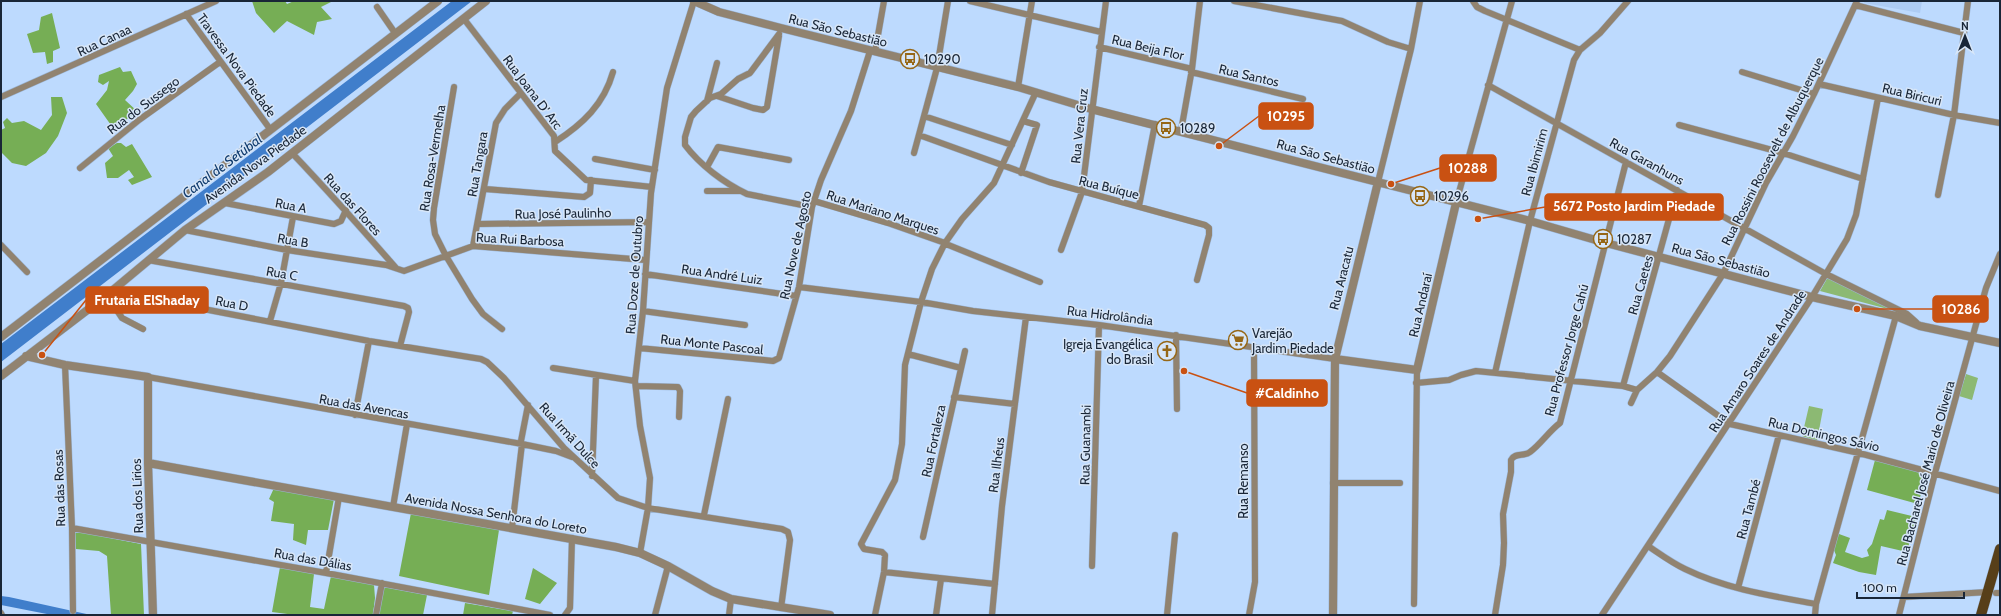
<svg xmlns="http://www.w3.org/2000/svg" width="2001" height="616" font-family="Cabin,sans-serif">
<style>
.built{fill:#adccf4}
.green{fill:#8cb973}
.forest{fill:#76ae55}
.water{fill:#407ecb}
.lines{fill:none;stroke-linecap:round;stroke-linejoin:round}
.minor-casing{stroke:#9cb6d6;stroke-width:7}
.tertiary-casing{stroke:#9cb6d6;stroke-width:9}
.primary-casing{stroke:#9cb6d6;stroke-width:11}
.minor{stroke:#918370;stroke-width:6}
.tertiary{stroke:#918370;stroke-width:8}
.primary{stroke:#573f19;stroke-width:10}
.labels{text-anchor:middle;dominant-baseline:central;stroke-width:3;stroke-linejoin:round;paint-order:stroke}
.street-label{font-size:13px;fill:#192637;stroke:#d7e6f8}
.poi-label{font-size:13px;fill:#192637;stroke:#d7e6f8;text-anchor:start}
.water-label{font-size:14px;font-style:italic;fill:#113c6e;stroke:#d7e6f8}
.leader{fill:none;stroke:#c95112;stroke-width:1.5}
.callout-dot{fill:#c95112;stroke:#d7e6f8;stroke-width:1.5}
.callout{fill:#c95112;stroke:#c95112;stroke-width:1.5}
.callout-label{font-size:14px;text-anchor:middle;font-weight:bold;fill:#fff}
</style>
<rect width="100%" height="100%" fill="#bddafe"/>
<path class="built" d="M1865 1H1922L1920 13 1864 3Z"/>
<path class="green" d="M1830 273 1899 312 1820 291Z
M1966 374 1978 378 1972 400 1959 396Z
M1809 406 1823 409 1817 441 1802 436Z"/>
<path class="forest" d="M252 1H285L287 4 294 1H333L321 7 332 19 317 22 314 35 287 21 274 33 256 13Z
M52 13 60 48 53 51V62L47 64 45 52 33 53 27 34 39 30 41 17Z
M120 67 123 72 131 71 137 84 133 91 125 100 138 112 113 128 96 104 107 90 109 81 103 85 98 82 99 75Z
M51 97H62L67 113 58 136 46 153 26 166 12 163 1 152V130L5 128 3 122 7 118 12 123 24 121 41 130 52 115Z
M117 143H121L126 147 132 144 152 177 132 185 128 180 134 177 129 170 118 178H107L105 163 113 156 108 148Z
M1875 460 1927 474 1918 504 1867 490Z
M274 488 334 499 328 530H308L306 545 293 540 294 524 271 521 274 502 269 499Z
M1887 510 1916 517 1907 552 1881 546 1876 575 1859 572 1833 563 1836 555 1831 543 1839 534 1850 538 1845 552 1862 558 1869 556 1867 550 1872 544 1880 519 1884 520Z
M411 513 499 530 489 595 399 576Z
M75 531 141 544 144 615H111L107 556 99 551 76 549Z
M280 567 314 574 310 607 324 609 331 576 374 585 375 598 373 615H295L272 612Z
M533 568 557 583 540 604 525 599Z
M384 587 427 595 423 615H379Z
M465 603 513 611 512 615H463Z"/>
<path class="water" d="M452 1H472L1 362V344Z
M1 596 9 597 91 615H52L1 605Z"/>
<g class="lines">
<g class="minor-casing">
<path id="minor" d="M970 1 1101 32
M1234 1 1342 21 1388 42 1411 49
M1473 1 1477 7 1485 11 1580 50
M1855 5 1964 33
M377 7 395 33
M186 14 270 129
M464 19 554 136 555 151 586 180 652 187
M779 34 750 73 738 79 721 94 710 98 696 111 691 117 685 137V145C700 165 724 183 747 194L812 207
M1099 47 1192 69
M875 52 884 1
M1191 72 1303 99
M1742 72 1814 94
M1819 84 1954 115 2000 123
M1488 85 1826 274 1907 314 1916 322
M454 87 434 208 433 220 435 234 446 256 472 299 483 314 502 329
M1018 87 1032 1
M717 96 753 108 763 110 767 107 779 36
M1 97 216 1
M707 101 717 63
M924 116 1012 145
M1679 125 1783 153 1863 179
M1181 131 1192 69 1200 1
M919 135 1049 182 1205 225 1209 228V235L1197 280
M555 142C583 124 604 104 613 72
M292 153C328 191 362 229 396 268
M914 153 937 68 948 1
M595 159 655 170
M707 167 718 147 789 160
M80 168 139 120 220 62
M1021 173 1037 125 1023 121
M1378 182 1411 49 1420 1
M485 189 584 197 590 193 591 180
M707 191H740
M1938 195 1954 115 1968 1
M814 201 888 223 945 243
M225 203 334 224 341 221 346 210
M1456 203 1512 1
M1139 206 1155 124
M478 224 648 222
M185 230 287 250 386 265 404 271 473 246 645 260
M946 244 1040 282
M1 245 27 272
M473 246 496 123 505 109 520 94
M1061 250 1082 192 1106 1
M148 260 404 306 408 308 409 312 400 346
M645 274 796 296
M799 287 921 302 973 311 1099 325 1335 359
M107 295 122 318 143 329
M145 303 150 299 157 300 369 341 481 359 487 362 504 378 564 448 618 498 648 508 782 529 788 532 790 540 781 608
M643 311 745 325
M270 321 281 283 293 217
M1176 335 1177 409
M639 348 764 360 773 361 779 358 799 287 812 207 821 180 851 111 870 51
M908 354 961 368
M65 365 72 528 73 611
M553 368 635 381
M1657 372 1730 424 1859 453 2000 491
M1495 373 1530 221 1574 60 1580 50 1600 33 1628 1
M148 377 522 444 556 451 572 457
M1416 383 1449 380 1461 375 1476 371 1623 386 1637 390
M636 386 678 387 680 391 679 417
M1623 386 1677 190
M954 397 1015 404
M1631 403 1637 390 1657 372 1670 356 1723 274 1766 183 1793 136 1814 94 1857 1
M355 415 369 341
M592 476 596 376
M1333 483H1400
M393 507 407 424
M704 515 728 399
M72 528 326 573 550 615
M512 528 522 444 521 441 528 405
M923 537 965 351
M1648 546C1660 554 1672 563 1685 569 1726 589 1772 596 1816 604
M640 553 648 508 650 478 640 426 635 381 643 311 651 193 667 88 694 1
M1092 566 1099 325
M884 572 995 584
M326 573 339 497
M1738 588 1779 435
M1996 593H2000
M1904 597 1988 592
M1414 604 1417 370
M1 613 2 615
M376 615 382 583
M565 615 570 608 572 538
M655 615 668 566
M729 615 731 599
M875 615 884 572 885 555 882 552 864 549 861 544 895 480 902 444 905 365 921 302 932 269 945 243 962 219 994 183 1036 92
M936 615 941 579
M992 615 1002 506 1026 317
M1167 615 1175 535
M1249 615 1255 582 1254 347
M1495 615 1503 565 1504 543 1503 514 1511 472V460C1515 452 1524 457 1530 452 1541 444 1549 431 1560 423L1626 162
M1602 615 1812 297 1847 239 1856 215 1878 98
M1815 615 1816 604 1896 316
M1899 615 1935 473 1986 288 2000 254"/>
</g>
<g class="tertiary-casing">
<path id="tertiary" d="M694 1 719 12 781 28 1018 87 1091 109 1530 221 1606 243 1812 297 1896 316 1920 326 2000 343
M1 337 438 1
M26 356 65 365 148 377V463L153 615
M1335 359 1417 370 1456 203
M1 376 107 295 185 230 268 172 486 1
M148 463 616 547 640 553 668 566 712 591 731 599 830 615
M1333 615 1335 359 1378 182"/>
</g>
<g class="primary-casing">
<path id="primary" d="M1981 615 2000 549"/>
</g>
<use href="#minor" class="minor"/>
<use href="#tertiary" class="tertiary"/>
<use href="#primary" class="primary"/>
</g>
<defs>
<g id="bus-ring" transform="scale(1)"><circle r="9.5" fill="#d7e6f8" stroke="#966716" stroke-width="1.5"/><path d="M-5-6H5V4H4V6H2V4H-2V6H-4V4H-5ZM-3.5-4V0h7V-4ZM-3.5 1.2v1.5H-2V1.2ZM2 1.2v1.5H3.5V1.2Z" fill="#966716"/></g>
<g id="supermarket-ring" transform="scale(1)"><circle r="9.5" fill="#d7e6f8" stroke="#966716" stroke-width="1.5"/><path d="M-6-5.5h2.5l.6 2H6L4.5 2H-2.5L-4.4-4H-6ZM-1.5 3.2a1.3 1.3 0 1 0 .1 0ZM3 3.2a1.3 1.3 0 1 0 .1 0Z" fill="#966716"/></g>
<g id="church-ring" transform="scale(1)"><circle r="9.5" fill="#d7e6f8" stroke="#966716" stroke-width="1.5"/><path d="M-1.2-6h2.4v3.5h3.3v2.4h-3.3V6h-2.4V-.1h-3.3v-2.4h3.3Z" fill="#966716"/></g>
</defs>
<g fill-rule="evenodd">
<use href="#bus-ring" x="910" y="59"/>
<use href="#bus-ring" x="1166" y="128"/>
<use href="#bus-ring" x="1420" y="196"/>
<use href="#bus-ring" x="1603" y="239"/>
<use href="#supermarket-ring" x="1238" y="340"/>
<use href="#church-ring" x="1167" y="351"/>
</g>
<g class="labels">
<g class="street-label">
<text transform="translate(838 30) rotate(14)">Rua São Sebastião</text>
<text transform="translate(104 40) rotate(-25)">Rua Canaa</text>
<text transform="translate(1148 47) rotate(13)">Rua Beija Flor</text>
<text transform="translate(237 65) rotate(54)">Travessa Nova Piedade</text>
<text transform="translate(1249 75) rotate(13)">Rua Santos</text>
<text transform="translate(533 92) rotate(53)">Rua Joana D' Arc</text>
<text transform="translate(1912 94) rotate(13)">Rua Biricuri</text>
<text transform="translate(143 105) rotate(-37)">Rua do Sussego</text>
<text transform="translate(1079 126) rotate(-84)">Rua Vera Cruz</text>
<text transform="translate(1772 151) rotate(-63)">Rua Rossini Roosevelt de Albuquerque</text>
<text transform="translate(1326 156) rotate(15)">Rua São Sebastião</text>
<text transform="translate(432 158) rotate(-81)">Rua Rosa-Vermelha</text>
<text transform="translate(1647 161) rotate(29)">Rua Garanhuns</text>
<text transform="translate(1534 162) rotate(-75)">Rua Ibimirim</text>
<text transform="translate(255 164) rotate(-36)">Avenida Nova Piedade</text>
<text transform="translate(477 164) rotate(-80)">Rua Tangara</text>
<text transform="translate(1109 187) rotate(14)">Rua Buíque</text>
<text transform="translate(353 204) rotate(48)">Rua das Flores</text>
<text transform="translate(291 205) rotate(11)">Rua A</text>
<text transform="translate(883 212) rotate(18)">Rua Mariano Marques</text>
<text transform="translate(563 213) rotate(-1)">Rua José Paulinho</text>
<text transform="translate(520 239) rotate(3)">Rua Rui Barbosa</text>
<text transform="translate(293 240) rotate(10)">Rua B</text>
<text transform="translate(795 245) rotate(-78)">Rua Nove de Agosto</text>
<text transform="translate(1721 260) rotate(15)">Rua São Sebastião</text>
<text transform="translate(282 273) rotate(10)">Rua C</text>
<text transform="translate(722 274) rotate(8)">Rua André Luiz</text>
<text transform="translate(634 275) rotate(-86)">Rua Doze de Outubro</text>
<text transform="translate(1341 278) rotate(-76)">Rua Aracatu</text>
<text transform="translate(1640 285) rotate(-74)">Rua Caetes</text>
<text transform="translate(232 303) rotate(11)">Rua D</text>
<text transform="translate(1420 305) rotate(-77)">Rua Andaraí</text>
<text transform="translate(1110 315) rotate(7)">Rua Hidrolândia</text>
<text transform="translate(712 344) rotate(6)">Rua Monte Pascoal</text>
<text transform="translate(1566 350) rotate(-75)">Rua Professor Jorge Cahú</text>
<text transform="translate(1757 361) rotate(-57)">Rua Amaro Soares de Andrade</text>
<text transform="translate(364 406) rotate(10)">Rua das Avencas</text>
<text transform="translate(1824 434) rotate(13)">Rua Domingos Sávio</text>
<text transform="translate(570 435) rotate(48)">Rua Irmã Dulce</text>
<text transform="translate(933 441) rotate(-78)">Rua Fortaleza</text>
<text transform="translate(1085 445) rotate(-89)">Rua Guanambi</text>
<text transform="translate(996 465) rotate(-83)">Rua Ilhéus</text>
<text transform="translate(1925 473) rotate(-75)">Rua Bacharel José Mario de Oliveira</text>
<text transform="translate(1243 481) rotate(-90)">Rua Remanso</text>
<text transform="translate(59 488) rotate(-92)">Rua das Rosas</text>
<text transform="translate(137 496) rotate(-92)">Rua dos Lírios</text>
<text transform="translate(1748 509) rotate(-75)">Rua També</text>
<text transform="translate(496 513) rotate(10)">Avenida Nossa Senhora do Loreto</text>
<text transform="translate(313 559) rotate(10)">Rua das Dálias</text>
</g>
<g class="poi-label">
<text x="924" y="59">10290</text>
<text x="1180" y="128">10289</text>
<text x="1434" y="196">10296</text>
<text x="1617" y="239">10287</text>
<text x="1252" y="333">Varejão<tspan x="1252" dy="15">Jardim Piedade</tspan></text>
<text x="1153" y="344" text-anchor="end">Igreja Evangélica<tspan x="1153" dy="15">do Brasil</tspan></text>
</g>
<g class="water-label">
<text transform="translate(222 166) rotate(-37)">Canal de Setúbal</text>
</g>
</g>
<path class="leader" d="M1219 146L1259 116M1391 184L1440 168M1478 219L1545 207M42 355L86 300M1857 309L1933 309M1184 371L1247 393"/>
<g class="callout-dot">
<circle cx="1219" cy="146" r="4"/>
<circle cx="1391" cy="184" r="4"/>
<circle cx="1478" cy="219" r="4"/>
<circle cx="42" cy="355" r="4"/>
<circle cx="1857" cy="309" r="4"/>
<circle cx="1184" cy="371" r="4"/>
</g>
<g class="callout">
<rect x="1259" y="103" width="54" height="26" rx="4"/>
<rect x="1440" y="155" width="56" height="26" rx="4"/>
<rect x="1545" y="194" width="178" height="26" rx="4"/>
<rect x="86" y="287" width="122" height="26" rx="4"/>
<rect x="1933" y="296" width="55" height="26" rx="4"/>
<rect x="1247" y="380" width="80" height="26" rx="4"/>
</g>
<g class="callout-label">
<text x="1286" y="121">10295</text>
<text x="1468" y="173">10288</text>
<text x="1634" y="211">5672 Posto Jardim Piedade</text>
<text x="147" y="305">Frutaria ElShaday</text>
<text x="1961" y="314">10286</text>
<text x="1287" y="398">#Caldinho</text>
</g>
<rect width="2001" height="616" fill="none" stroke="#192637" stroke-width="4"/>
<g transform="translate(1965 36)" stroke="#d7e6f8" stroke-width="3" paint-order="stroke">
<path d="M0-3L7 15L0 10L-7 15Z" fill="#192637"/>
<text y="-6" font-size="11" font-weight="bold" text-anchor="middle" fill="#192637">N</text>
</g>
<path d="M1857 592v6h107v-6" fill="none" stroke="#192637" stroke-width="2"/>
<text x="1863" y="592" font-size="12" fill="#192637" stroke="#d7e6f8" stroke-width="3" paint-order="stroke">100 m</text>
</svg>
